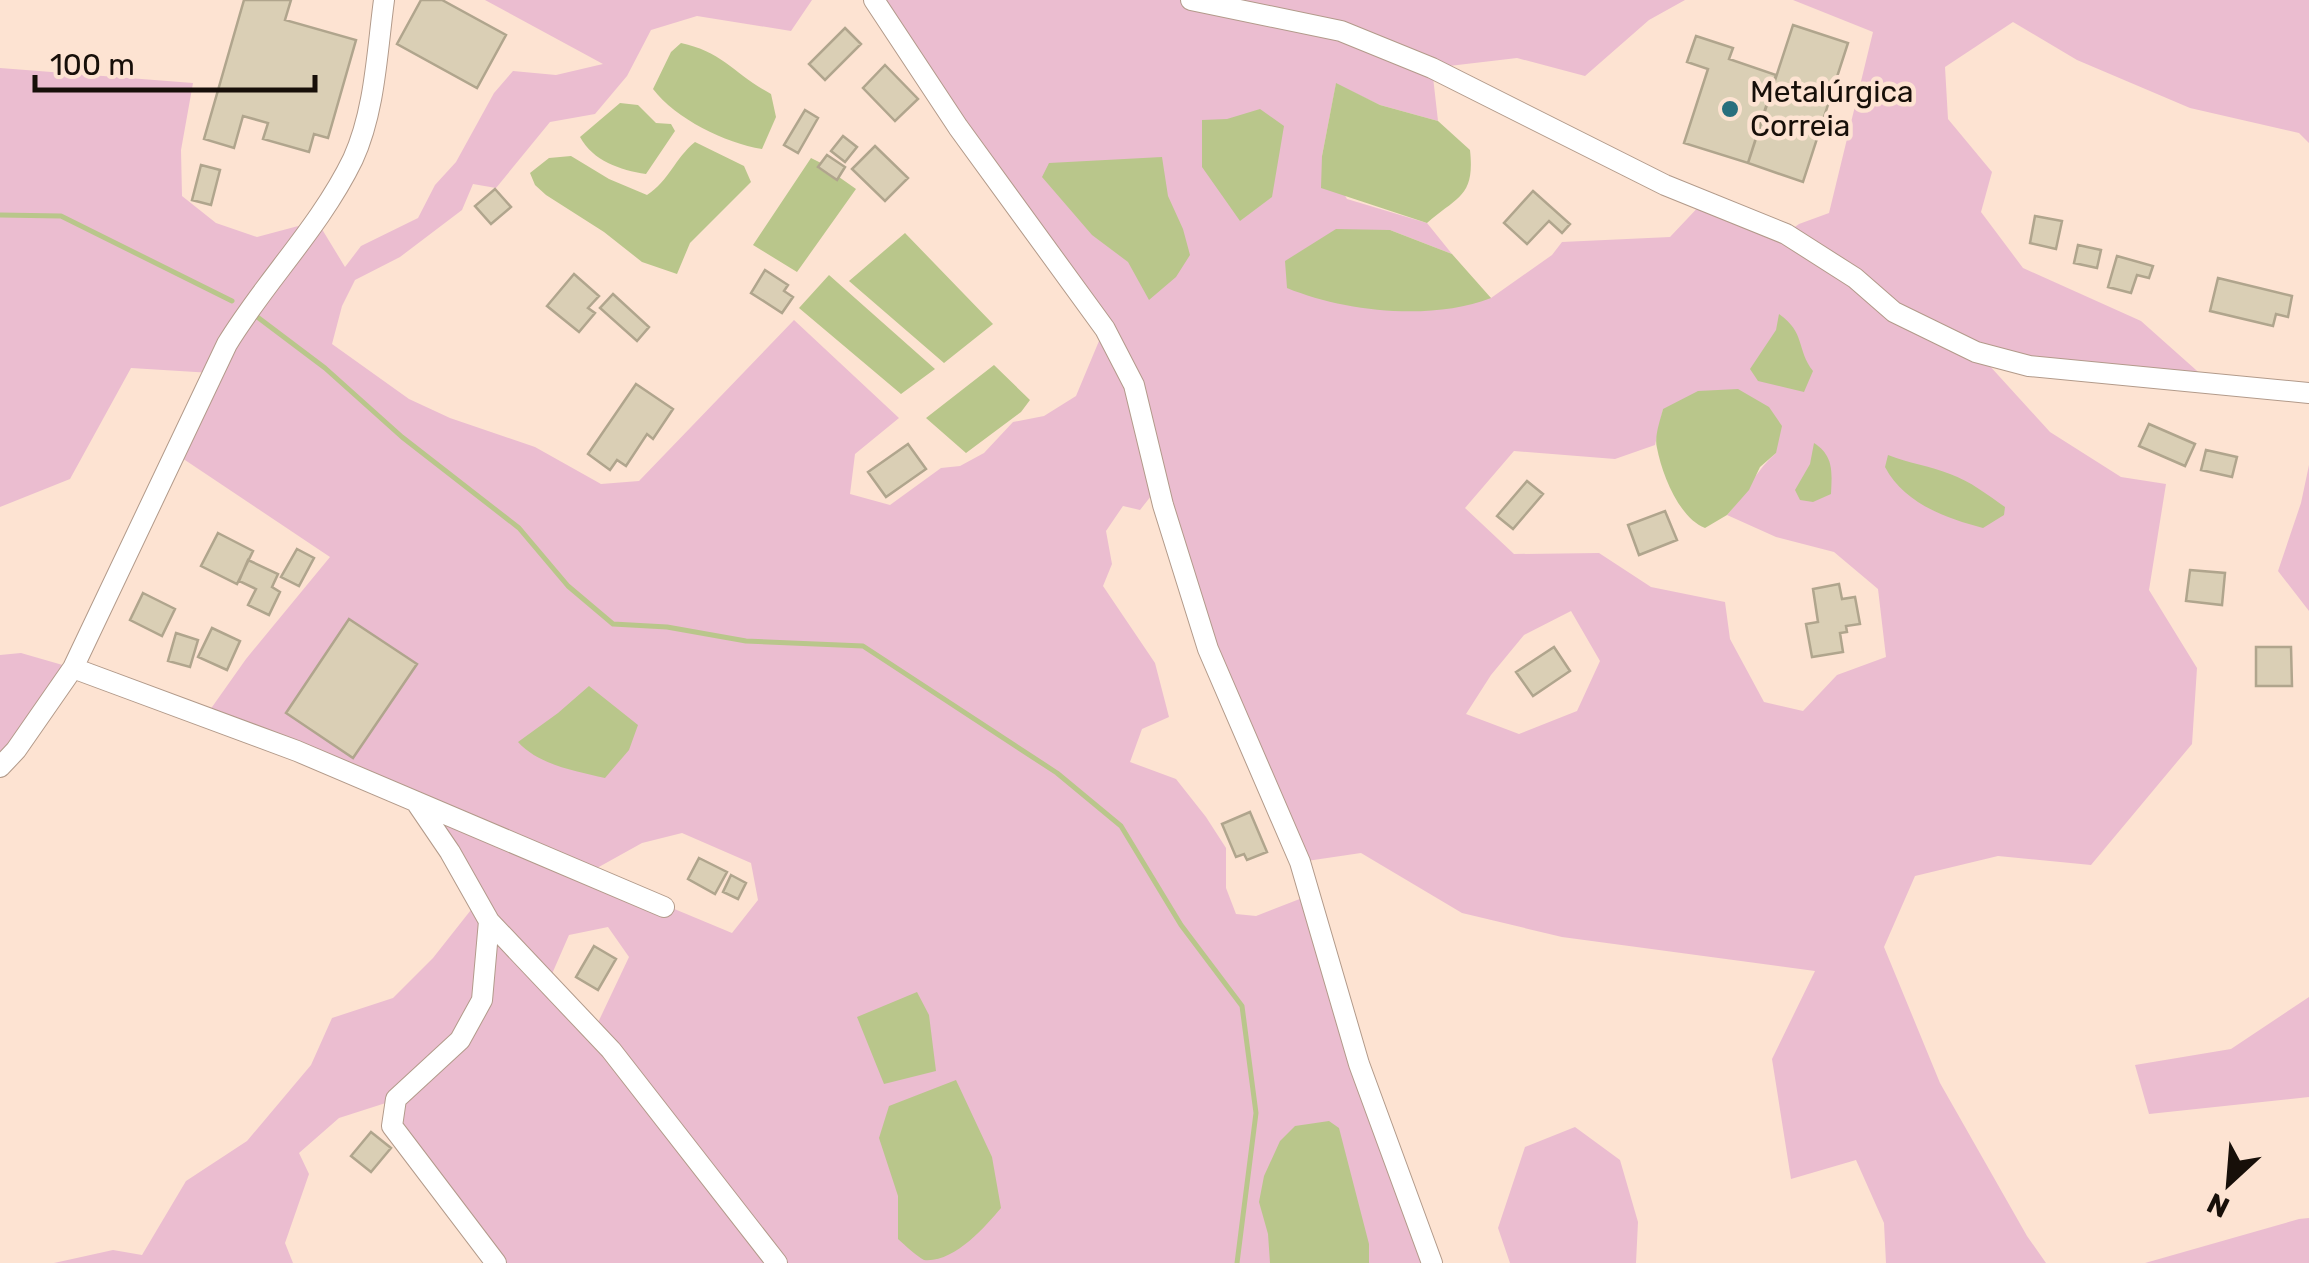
<svg xmlns="http://www.w3.org/2000/svg" width="2309" height="1263" font-family="Rubik,sans-serif">
<style>
.green{fill:#ebbdd0;fill-rule:evenodd}
.water{fill:#b9c68b}
.lines{fill:none;stroke-linecap:round;stroke-linejoin:round}
.stream{stroke:#b9c68b;stroke-width:5}
.building{fill:#dacfb5;stroke:#b0a58d;stroke-width:2.5}
.minor-casing{stroke:#b29a8a;stroke-width:22}
.minor{stroke:#fff;stroke-width:20}
.poi-dot{fill:#296f7d;stroke:#fde3d2;stroke-width:4}
.labels{text-anchor:middle;dominant-baseline:central;stroke-width:9;stroke-linejoin:round;paint-order:stroke}
.poi-label{font-size:30px;fill:#170f09;stroke:#fde3d2;text-anchor:start}
</style>
<rect width="100%" height="100%" fill="#fde3d2"/>
<path class="green" d="M485 0H812L791 31 697 16 651 30 627 76 595 114 550 122 496 188 473 184 462 210 400 257 355 280 342 306 332 344 409 399 450 418 535 447 601 484 639 481 794 320 899 418 855 454 850 494 890 505 941 468 960 466 984 453 1013 422 1044 416 1076 396 1104 329 874 0H1685L1649 20 1585 76 1517 58 1432 68 1438 121 1380 105 1336 84 1322 156 1347 199 1427 223 1452 254 1390 230 1491 298 1552 255 1562 242 1670 237 1704 201 1785 234 1799 224 1829 213 1873 32 1793 0H2309V143L2299 133 2190 108 2077 60 2013 22 1945 67 1948 119 1992 172 1981 212 2023 268 2141 321 2214 386 1978 353 2050 432 2121 477 2166 484 2149 590 2197 668 2192 744 2091 865 1998 856 1915 876 1884 947 1940 1083 2027 1236 2046 1263H1886L1884 1223 1856 1160 1791 1179 1772 1059 1815 971 1562 937 1462 913 1361 853 1300 862 1151 496 1140 510 1123 506 1106 531 1112 564 1103 586 1155 663 1169 717 1142 729 1130 762 1176 779 1206 817 1226 848V888L1236 914 1256 916 1310 895 1432 1263H496L410 1149 395 1100 339 1118 299 1153 309 1174 285 1243 293 1263H54L113 1250 142 1255 186 1181 247 1141 311 1065 332 1018 393 998 433 958 478 901 415 800 205 717 246 659 330 557 173 452 212 373 131 368 70 479 0 507V68L193 83 181 150 182 196 216 223 257 237 317 221 345 267 361 246 418 218 435 185 456 162 494 93 513 71 556 75 603 64ZM1663 409 1776 453C1756 470 1746 494 1727 515L1776 537 1834 552 1878 589 1886 657 1837 675 1803 711 1764 702 1730 639 1725 602 1651 587 1599 553 1514 554 1465 508 1514 451 1615 459 1655 445ZM1571 611 1600 661 1577 711 1519 734 1466 714 1491 675 1524 635ZM682 833 751 863 758 900 732 933 588 873 642 843ZM608 927 629 957 594 1031 548 983 569 935Z
M2309 465V611L2278 571 2301 503Z
M21 653 73 668 0 766V655Z
M2309 997V1097L2149 1114 2135 1065 2231 1049Z
M1575 1127 1620 1160 1638 1222 1636 1263H1510L1498 1228 1525 1147Z
M2309 1218V1263H2145L2299 1219Z"/>
<path class="water" d="M681 43C723 52 734 74 771 94L776 117 762 149C725 143 676 119 653 89L671 52Z
M1336 83 1380 105 1438 121 1470 150C1475 197 1458 196 1427 223L1321 188 1322 156Z
M620 103 638 105 656 123 671 124 675 131 646 174C620 170 593 161 580 137Z
M1260 109 1284 126 1272 197 1240 221 1202 167V120L1227 119Z
M695 142 744 166 751 182 690 243 677 274 642 262 604 232 546 195 535 185 530 173 549 158 571 156 609 179 647 195C669 181 675 158 695 142Z
M1162 157 1168 196 1183 229 1190 255 1176 277 1149 300 1128 262 1092 235 1042 177 1049 163Z
M811 158 821 163 818 168 836 180 839 177 856 189 797 272 753 245Z
M1336 229 1390 230 1452 254 1491 298C1432 321 1345 312 1287 288L1285 261Z
M905 233 993 324 944 363 849 281Z
M829 275 935 369 901 394 799 308Z
M1779 314C1806 333 1796 349 1813 371L1804 392 1758 381 1750 369 1776 330Z
M994 365 1030 400 1021 412 966 453 926 418Z
M1738 389 1769 407 1782 426 1776 453 1760 467 1749 490 1727 515 1705 528C1679 518 1662 474 1657 448 1654 437 1660 421 1663 409L1698 391Z
M1814 443C1834 456 1832 472 1831 494L1813 502 1800 500 1795 490 1810 464Z
M1888 455C1908 463 1930 466 1950 474 1970 481 1988 495 2005 507L2004 515 1983 528C1945 518 1904 503 1885 467Z
M589 686 638 725 629 750 605 778C575 771 539 765 518 742L558 713Z
M917 992 929 1015 936 1071 884 1084 857 1017Z
M956 1080 992 1157 1001 1208C985 1227 954 1263 924 1260 915 1255 906 1246 898 1239V1196L879 1138 889 1106Z
M1329 1121 1339 1128 1369 1244V1263H1270L1268 1234 1259 1202 1264 1176 1280 1141 1295 1126Z"/>
<g class="lines">
<path class="stream" d="M0 215 61 216 232 301
M256 316 325 368 402 437 519 528 568 586 613 624 667 627 746 641 863 646 1057 773 1121 826 1181 925 1242 1006 1256 1113 1237 1263"/>
</g>
<path class="building" d="M244 0H291L285 20 356 40 328 138 314 134 309 152 263 139 268 123 243 116 234 148 204 139Z
M421 0H442L506 35 477 88 397 44Z
M1793 25 1848 43 1803 182 1748 163Z
M845 28 861 44 825 80 809 64Z
M1696 36 1733 48 1729 59 1776 75 1748 163 1684 143 1708 69 1687 62Z
M885 65 918 99 895 121 863 88Z
M805 110 818 118 798 153 784 145Z
M843 136 857 147 845 162 831 151Z
M875 146 908 178 885 201 852 169Z
M827 155 845 167 837 180 818 167Z
M201 165 220 170 211 205 192 200Z
M495 189 511 207 491 224 475 206Z
M1533 191 1570 224 1562 233 1549 221 1527 244 1504 223Z
M2035 216 2062 221 2056 249 2030 243Z
M2078 245 2101 250 2097 268 2074 263Z
M2117 256 2153 266 2149 278 2137 275 2131 293 2108 287Z
M765 270 788 285 784 291 793 297 782 313 751 293Z
M574 274 599 296 588 308 595 313 579 332 547 306Z
M2218 278 2292 296 2288 317 2276 314 2273 326 2210 311Z
M613 294 649 327 637 341 600 308Z
M636 384 673 409 653 439 647 434 626 466 617 460 610 470 588 454Z
M2149 424 2195 444 2185 466 2139 446Z
M908 444 926 469 886 497 868 472Z
M2206 450 2237 457 2232 477 2201 470Z
M1527 481 1543 494 1513 529 1497 516Z
M1665 511 1677 540 1639 555 1628 525Z
M218 533 253 551 237 584 201 566Z
M297 549 314 558 299 586 281 577Z
M248 560 278 574 272 587 280 592 269 615 248 605 256 589 239 581Z
M2190 570 2225 573 2222 605 2186 601Z
M1839 584 1842 599 1855 597 1860 624 1846 626 1847 632 1840 633 1843 652 1812 657 1806 624 1818 622 1813 589Z
M143 593 175 609 162 636 130 620Z
M349 619 417 664 353 758 286 713Z
M212 628 240 641 227 670 198 657Z
M176 633 198 640 190 667 168 661Z
M1554 647 1570 671 1533 696 1516 672Z
M2256 647H2291L2292 686H2256Z
M1250 812 1267 852 1247 860 1244 854 1236 857 1222 824Z
M699 858 727 872 715 894 688 879Z
M731 875 746 883 738 899 723 892Z
M594 946 616 959 598 990 576 977Z
M371 1132 391 1148 371 1172 351 1156Z"/>
<g class="lines">
<g class="minor-casing">
<path id="minor" d="M874 0 958 127 1105 329 1134 385 1163 505 1208 649 1300 862 1359 1064 1432 1263
M1191 0 1341 31 1432 68 1665 185 1786 234 1855 278 1894 312 1976 352 2029 366 2309 393
M73 668 297 751 664 907
M0 767 16 750 73 668 227 344C266 280 320 227 353 159 375 111 377 52 384 0
M416 802 450 852 489 921 611 1050 777 1263
M489 921 482 1000 460 1040 396 1099 392 1126 496 1263"/>
</g>
<use href="#minor" class="minor"/>
</g>
<circle class="poi-dot" cx="1730" cy="109" r="10"/>
<g class="labels">
<g class="poi-label">
<text x="1750" y="92">Metalúrgica<tspan x="1750" dy="34">Correia</tspan></text>
</g>
</g>
<g transform="translate(2229 1183) rotate(206)" stroke="#fde3d2" stroke-width="8" paint-order="stroke">
<path d="M0-8L18 38L0 25L-18 38Z" fill="#170f09"/>
<text y="-15" font-size="28" font-weight="bold" text-anchor="middle" fill="#170f09">N</text>
</g>
<path d="M35 75v15h280v-15" fill="none" stroke="#170f09" stroke-width="5"/>
<text x="50" y="75" font-size="30" fill="#170f09" stroke="#fde3d2" stroke-width="8" paint-order="stroke">100 m</text>
</svg>
